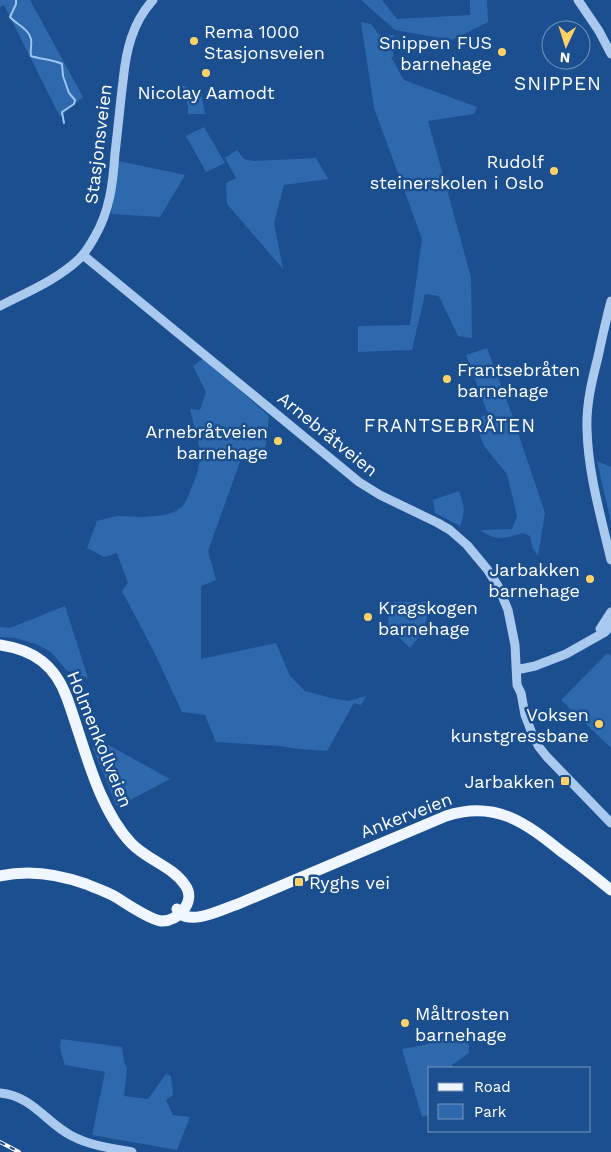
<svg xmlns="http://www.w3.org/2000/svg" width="611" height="1152" font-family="'Work Sans',sans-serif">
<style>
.green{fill:#2e69ad}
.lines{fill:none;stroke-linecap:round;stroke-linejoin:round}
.stream{stroke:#9cc4f0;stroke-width:2}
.minor{stroke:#a9c9ee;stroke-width:9}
.major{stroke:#f0f6ff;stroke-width:11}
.rail-casing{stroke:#fff;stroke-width:4}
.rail{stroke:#1b4f8f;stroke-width:2;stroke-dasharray:5.5;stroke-linecap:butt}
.poi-dot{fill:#ffd166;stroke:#1b4f8f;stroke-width:2}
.labels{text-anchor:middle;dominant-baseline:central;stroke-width:5;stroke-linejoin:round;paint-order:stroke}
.poi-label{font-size:18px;fill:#fff;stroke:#1b4f8f;text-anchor:end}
.street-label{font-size:18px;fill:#fff;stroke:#1b4f8f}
.neighbourhood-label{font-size:19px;letter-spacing:1px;fill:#fff;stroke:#1b4f8f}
</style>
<rect width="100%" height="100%" fill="#1b4f8f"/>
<path class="green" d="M0 0H30L83 97 60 117 4 5 0 7Z
M361 0H382L397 19 470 15V0H487L488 22 452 40 395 30Z
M361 22 371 24 381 37 382 35H394L393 57H391L404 80 477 107 474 114 428 121 471 277 472 338 458 336 439 296 425 294 412 350 358 352V326L410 325 422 239 374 108Z
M182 85 201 93 205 114H188V107Z
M204 127 225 163 206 172 186 136Z
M237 150 244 159 253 161 316 158 328 179 284 185 274 223 283 269 227 204 226 183 236 178 225 158Z
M119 161 185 175 160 217 111 214Z
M487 348 511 412 545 513 538 556 533 549 530 536 523 533C505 538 497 542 480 530L512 529 517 516 507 474 484 446 474 420 488 414 466 355Z
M204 358 269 416 266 444 262 456 241 459 208 551 216 580 201 586V659L276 643 290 676 305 691 331 698 349 701 366 696 361 705 354 703 327 751 299 749 279 746 216 742 205 715 182 712 155 654 122 591 128 583 117 553 104 557 87 548 97 521 117 516 144 517 165 515 176 511 183 506 187 499 197 474 201 454 190 409 200 410 206 392 193 366Z
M597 461 611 467V522Z
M459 491C464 506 466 511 460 526L435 513 433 500Z
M394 602H431L423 631 410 648 388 627 389 613 392 609Z
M65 606 88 678 67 671 51 652 36 644 15 638 0 637V627L10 628Z
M607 653 611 656V748L561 700Z
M103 742 170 779 117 807 93 748Z
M470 1029 468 1038 469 1053 452 1065 454 1068H430V1114L422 1117 402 1049 424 1045Z
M61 1039 122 1047 124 1062 127 1068 124 1096 148 1099 166 1074 171 1076 173 1095 166 1100 173 1115 190 1117 177 1150 92 1135 105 1072 65 1065 60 1049Z"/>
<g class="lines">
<path class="stream" d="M16 0V4L10 17C16 24 29 29 31 39 32 45 30 50 31 56 40 59 54 60 62 64L63 76 69 93 75 100 74 104 62 112 64 123"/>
<path class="minor" d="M578 0 599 31 611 54
M83 255 359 482 380 495 438 523 450 530 467 545 487 569 498 586 508 610 515 645 517 685 521 693 525 715 533 736 539 747 547 757 611 823
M611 301C606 320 602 338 598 357 592 380 586 405 587 429 588 473 601 517 611 560
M0 306C27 292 57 280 79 259 85 253 90 245 94 238 110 211 113 183 115 153 118 129 120 105 123 81 126 51 132 23 153 0
M600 629 611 612
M516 667 521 669 535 666 566 654 605 632 611 625
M0 1093C33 1096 46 1123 72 1136 91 1146 112 1148 132 1152"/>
<path class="major" d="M0 645C34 650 55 665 67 698 84 744 97 807 131 843 147 860 172 866 185 885 197 901 178 922 161 921 148 919 126 903 114 896 105 891 95 888 86 884 58 874 30 869 0 876
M177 909 180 914C195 924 222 909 238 904L446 816C495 800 525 822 562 852 579 864 595 877 611 890"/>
<g class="rail-casing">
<path id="rail" d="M0 1142 19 1152"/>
</g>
<use href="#rail" class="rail"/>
</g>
<g class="poi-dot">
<circle cx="194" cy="41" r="5"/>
<circle cx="502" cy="52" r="5"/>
<circle cx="206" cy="73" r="5"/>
<circle cx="554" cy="171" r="5"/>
<circle cx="447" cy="379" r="5"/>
<circle cx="278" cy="441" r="5"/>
<circle cx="590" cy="579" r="5"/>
<circle cx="368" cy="617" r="5"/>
<circle cx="599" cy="724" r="5"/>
<rect x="560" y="776" width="10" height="10" rx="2.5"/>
<rect x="294" y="877" width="10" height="10" rx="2.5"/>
<circle cx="405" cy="1023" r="5"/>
</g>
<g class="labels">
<g class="poi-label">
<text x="204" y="31" text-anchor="start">Rema 1000<tspan x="204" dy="21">Stasjonsveien</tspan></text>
<text x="492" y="42">Snippen FUS<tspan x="492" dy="21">barnehage</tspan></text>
<text x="206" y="92" text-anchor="middle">Nicolay Aamodt</text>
<text x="544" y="161">Rudolf<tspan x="544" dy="21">steinerskolen i Oslo</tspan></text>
<text x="457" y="369" text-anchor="start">Frantsebråten<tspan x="457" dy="21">barnehage</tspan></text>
<text x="268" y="431">Arnebråtveien<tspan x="268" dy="21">barnehage</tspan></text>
<text x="580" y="569">Jarbakken<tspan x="580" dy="21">barnehage</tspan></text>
<text x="378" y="607" text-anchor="start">Kragskogen<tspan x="378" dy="21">barnehage</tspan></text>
<text x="589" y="714">Voksen<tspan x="589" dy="21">kunstgressbane</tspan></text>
<text x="555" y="781">Jarbakken</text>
<text x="309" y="882" text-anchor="start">Ryghs vei</text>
<text x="415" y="1013" text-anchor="start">Måltrosten<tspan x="415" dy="21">barnehage</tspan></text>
</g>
<g class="street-label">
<text transform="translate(98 144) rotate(-83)">Stasjonsveien</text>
<text transform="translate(328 434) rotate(39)">Arnebråtveien</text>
<text transform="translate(100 739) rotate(68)">Holmenkollveien</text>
<text transform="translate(406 815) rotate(-21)">Ankerveien</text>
</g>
<g class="neighbourhood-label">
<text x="558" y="83">SNIPPEN</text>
<text x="450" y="425">FRANTSEBRÅTEN</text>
</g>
</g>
<rect x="428" y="1067" width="162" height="65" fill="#1b4f8f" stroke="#7695bc"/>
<rect x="438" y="1083" width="25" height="8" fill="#f0f6ff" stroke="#7695bc"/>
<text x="474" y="1092" font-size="15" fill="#ffffff">Road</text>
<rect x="438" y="1104" width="25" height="15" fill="#2e69ad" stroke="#7695bc"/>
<text x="474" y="1117" font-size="15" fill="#ffffff">Park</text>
<g transform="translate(566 45) rotate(184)"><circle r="24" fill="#1b4f8f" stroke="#7695bc"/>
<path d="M0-4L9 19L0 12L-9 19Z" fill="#ffd166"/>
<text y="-8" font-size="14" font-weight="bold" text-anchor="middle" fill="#ffffff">N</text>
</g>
</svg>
